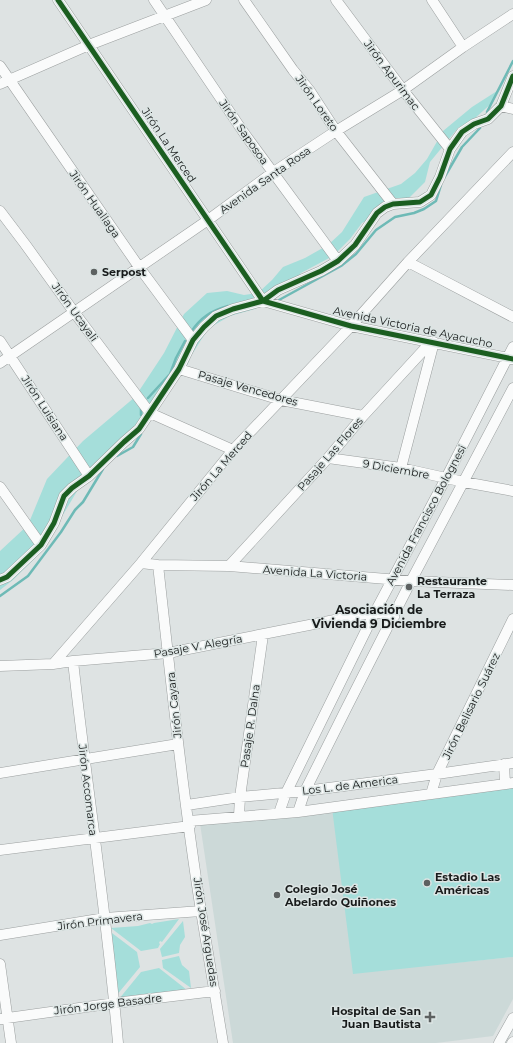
<svg xmlns="http://www.w3.org/2000/svg" width="513" height="1043" font-family="Montserrat,sans-serif">
<style>
.built{fill:#ccd9d8}
.green{fill:#a5deda}
.lines{fill:none;stroke-linecap:round;stroke-linejoin:round}
.stream{stroke:#6ebab6;stroke-width:2.5}
.street-casing{stroke:#9b9f9f;stroke-width:11}
.street{stroke:#fafbfb;stroke-width:10}
.cycleway-casing{stroke:#dce5e4;stroke-width:8}
.cycleway{stroke:#1b5e20;stroke-width:5}
.poi-dot{fill:#5d6161;stroke:#dce5e4;stroke-width:1.5}
.labels{text-anchor:middle;dominant-baseline:central;stroke-width:3;stroke-linejoin:round;paint-order:stroke}
.street-label{font-size:11px;fill:#181b1b;stroke:#dce5e4}
.poi-label{font-size:11px;font-weight:bold;fill:#181b1b;stroke:#dce5e4;text-anchor:start}
.neighbourhood-label{font-size:12px;font-weight:bold;fill:#181b1b;stroke:#dce5e4}
</style>
<rect width="100%" height="100%" fill="#dee3e3"/>
<path class="built" d="M332 808 444 964 513 957V999L493 1036 436 1043H233L199 817Z"/>
<path class="green" d="M497 91 493 102 474 119 458 128 430 162 425 182 409 198 362 223 350 239 333 256 301 273 281 293 269 301 255 309 230 316 209 328 201 340 191 356 184 373 174 382 128 436 92 466 48 540 35 558 13 580 0 590V551L28 525 47 479 83 441 135 397 164 353 184 314 207 293 227 291 244 295 258 293 272 280 283 267 305 258 328 245 342 232 364 197 401 184 415 173 427 159 443 131 472 107Z
M513 785V957L353 974 332 808Z
M179 919 162 942 160 941 159 943 160 944 158 948 141 951 111 928 138 926 150 923 152 924 154 923Z
M183 921 185 937 180 945 179 953 162 957 160 949Z
M108 930 137 952 140 967 116 996Z
M179 956 182 965 189 971 191 988 163 968 162 960Z
M159 968 187 990 145 995 143 994 119 999 141 972Z"/>
<g class="lines">
<path class="stream" d="M487 112 513 61
M444 178 462 147 480 128
M279 300 341 266 356 254 376 230 395 217 414 213 424 209 436 201 441 185
M191 332C201 317 211 311 228 306
M148 398 170 374 176 358 185 341
M141 408V415
M117 456 133 447 141 434
M0 596 28 576 61 532 75 510 83 502 103 469"/>
<g class="street-casing">
<path id="street" d="M58 0 263 301 351 326 513 359
M154 0 244 133 338 261
M244 0 293 70 310 91 336 131 393 204
M336 0 403 90 450 149
M432 0 463 47
M0 66 139 267 193 340
M0 84 89 45 206 0
M501 106 513 109
M0 211 25 244 74 312 150 413 233 450
M408 262 513 317
M0 341 89 476
M0 363 208 220 272 173 336 131 403 90 463 47 513 14
M179 369 281 400 363 416
M328 458 401 468 464 482 513 491
M401 468 434 342
M0 487 41 545
M141 563 158 565 229 566 411 581 513 585
M158 565C171 681 183 797 201 911 208 955 216 999 223 1043
M229 566 328 458 363 416 431 342
M0 580 7 577 41 545 54 523 64 496 72 488 89 476 124 442 139 429 179 369 193 340 204 327 216 316 233 309 263 301 278 290 321 271 338 261 355 245 377 213 385 207 393 204 420 202 431 195 440 177 450 149 462 132 474 124 488 119 501 106 513 76
M73 661C87 789 107 915 118 1043
M53 664 141 563 233 450 351 326 408 262 513 152
M0 666 53 664 73 661 168 653 375 612 394 617
M504 764 505 784
M0 773 178 744
M431 794 437 774 513 619
M187 805 240 797 305 791 437 774 513 763
M298 812 305 791 346 709 411 581 513 388
M279 813 286 793 375 612 446 478 513 347
M239 816 240 797 263 635
M189 821 298 812 513 783
M0 850 190 826
M0 935 105 918 201 911
M0 964 11 1043
M0 1019 115 1003 215 991
M499 1043 513 1018
M512 1043 513 1042"/>
</g>
<use href="#street" class="street"/>
<g class="cycleway-casing">
<path id="cycleway" d="M58 0 263 301 351 326 513 359
M0 580 7 577 41 545 54 523 64 496 72 488 89 476 124 442 139 429 179 369 193 340 204 327 216 316 233 309 263 301 278 290 321 271 338 261 355 245 377 213 385 207 393 204 420 202 431 195 440 177 450 149 462 132 474 124 488 119 501 106 513 76"/>
</g>
<use href="#cycleway" class="cycleway"/>
</g>
<g class="poi-dot">
<circle cx="94" cy="272" r="4"/>
<circle cx="409" cy="587" r="4"/>
<circle cx="427" cy="883" r="4"/>
<circle cx="277" cy="895" r="4"/>
<path d="M428 1011h4v4h4v4h-4v4h-4v-4h-4v-4h4z"/>
</g>
<g class="labels">
<g class="street-label">
<text transform="translate(392 75) rotate(53)">Jirón Apurimac</text>
<text transform="translate(317 103) rotate(55)">Jirón Loreto</text>
<text transform="translate(244 132) rotate(55)">Jirón Saposoa</text>
<text transform="translate(169 145) rotate(56)">Jirón La Merced</text>
<text transform="translate(265 180) rotate(-35)">Avenida Santa Rosa</text>
<text transform="translate(95 204) rotate(55)">Jirón Huallaga</text>
<text transform="translate(75 312) rotate(54)">Jirón Ucayali</text>
<text transform="translate(413 327) rotate(12)">Avenida Victoria de Ayacucho</text>
<text transform="translate(248 388) rotate(16)">Pasaje Vencedores</text>
<text transform="translate(45 408) rotate(57)">Jirón Luisiana</text>
<text transform="translate(330 454) rotate(-49)">Pasaje Las Flores</text>
<text transform="translate(221 466) rotate(-49)">Jirón La Merced</text>
<text transform="translate(396 469) rotate(10)">9 Diciembre</text>
<text transform="translate(426 515) rotate(-62)">Avenida Francisco Bolognesi</text>
<text transform="translate(315 573) rotate(4)">Avenida La Victoria</text>
<text transform="translate(198 646) rotate(-10)">Pasaje V. Alegría</text>
<text transform="translate(174 705) rotate(-96)">Jirón Cayara</text>
<text transform="translate(471 706) rotate(-64)">Jirón Belisario Suárez</text>
<text transform="translate(250 726) rotate(-82)">Pasaje R. Dalna</text>
<text transform="translate(350 785) rotate(-7)">Los L. de America</text>
<text transform="translate(88 790) rotate(83)">Jirón Accomarca</text>
<text transform="translate(100 921) rotate(-7)">Jirón Primavera</text>
<text transform="translate(206 932) rotate(81)">Jirón José Arguedas</text>
<text transform="translate(108 1004) rotate(-7)">Jirón Jorge Basadre</text>
</g>
<g class="poi-label">
<text x="102" y="272">Serpost</text>
<text x="417" y="581">Restaurante<tspan x="417" dy="13">La Terraza</tspan></text>
<text x="435" y="877">Estadio Las<tspan x="435" dy="13">Américas</tspan></text>
<text x="285" y="889">Colegio José<tspan x="285" dy="13">Abelardo Quiñones</tspan></text>
<text x="421" y="1011" text-anchor="end">Hospital de San<tspan x="421" dy="13">Juan Bautista</tspan></text>
</g>
<g class="neighbourhood-label">
<text x="379" y="609">Asociación de<tspan x="379" dy="14">Vivienda 9 Diciembre</tspan></text>
</g>
</g>
</svg>
